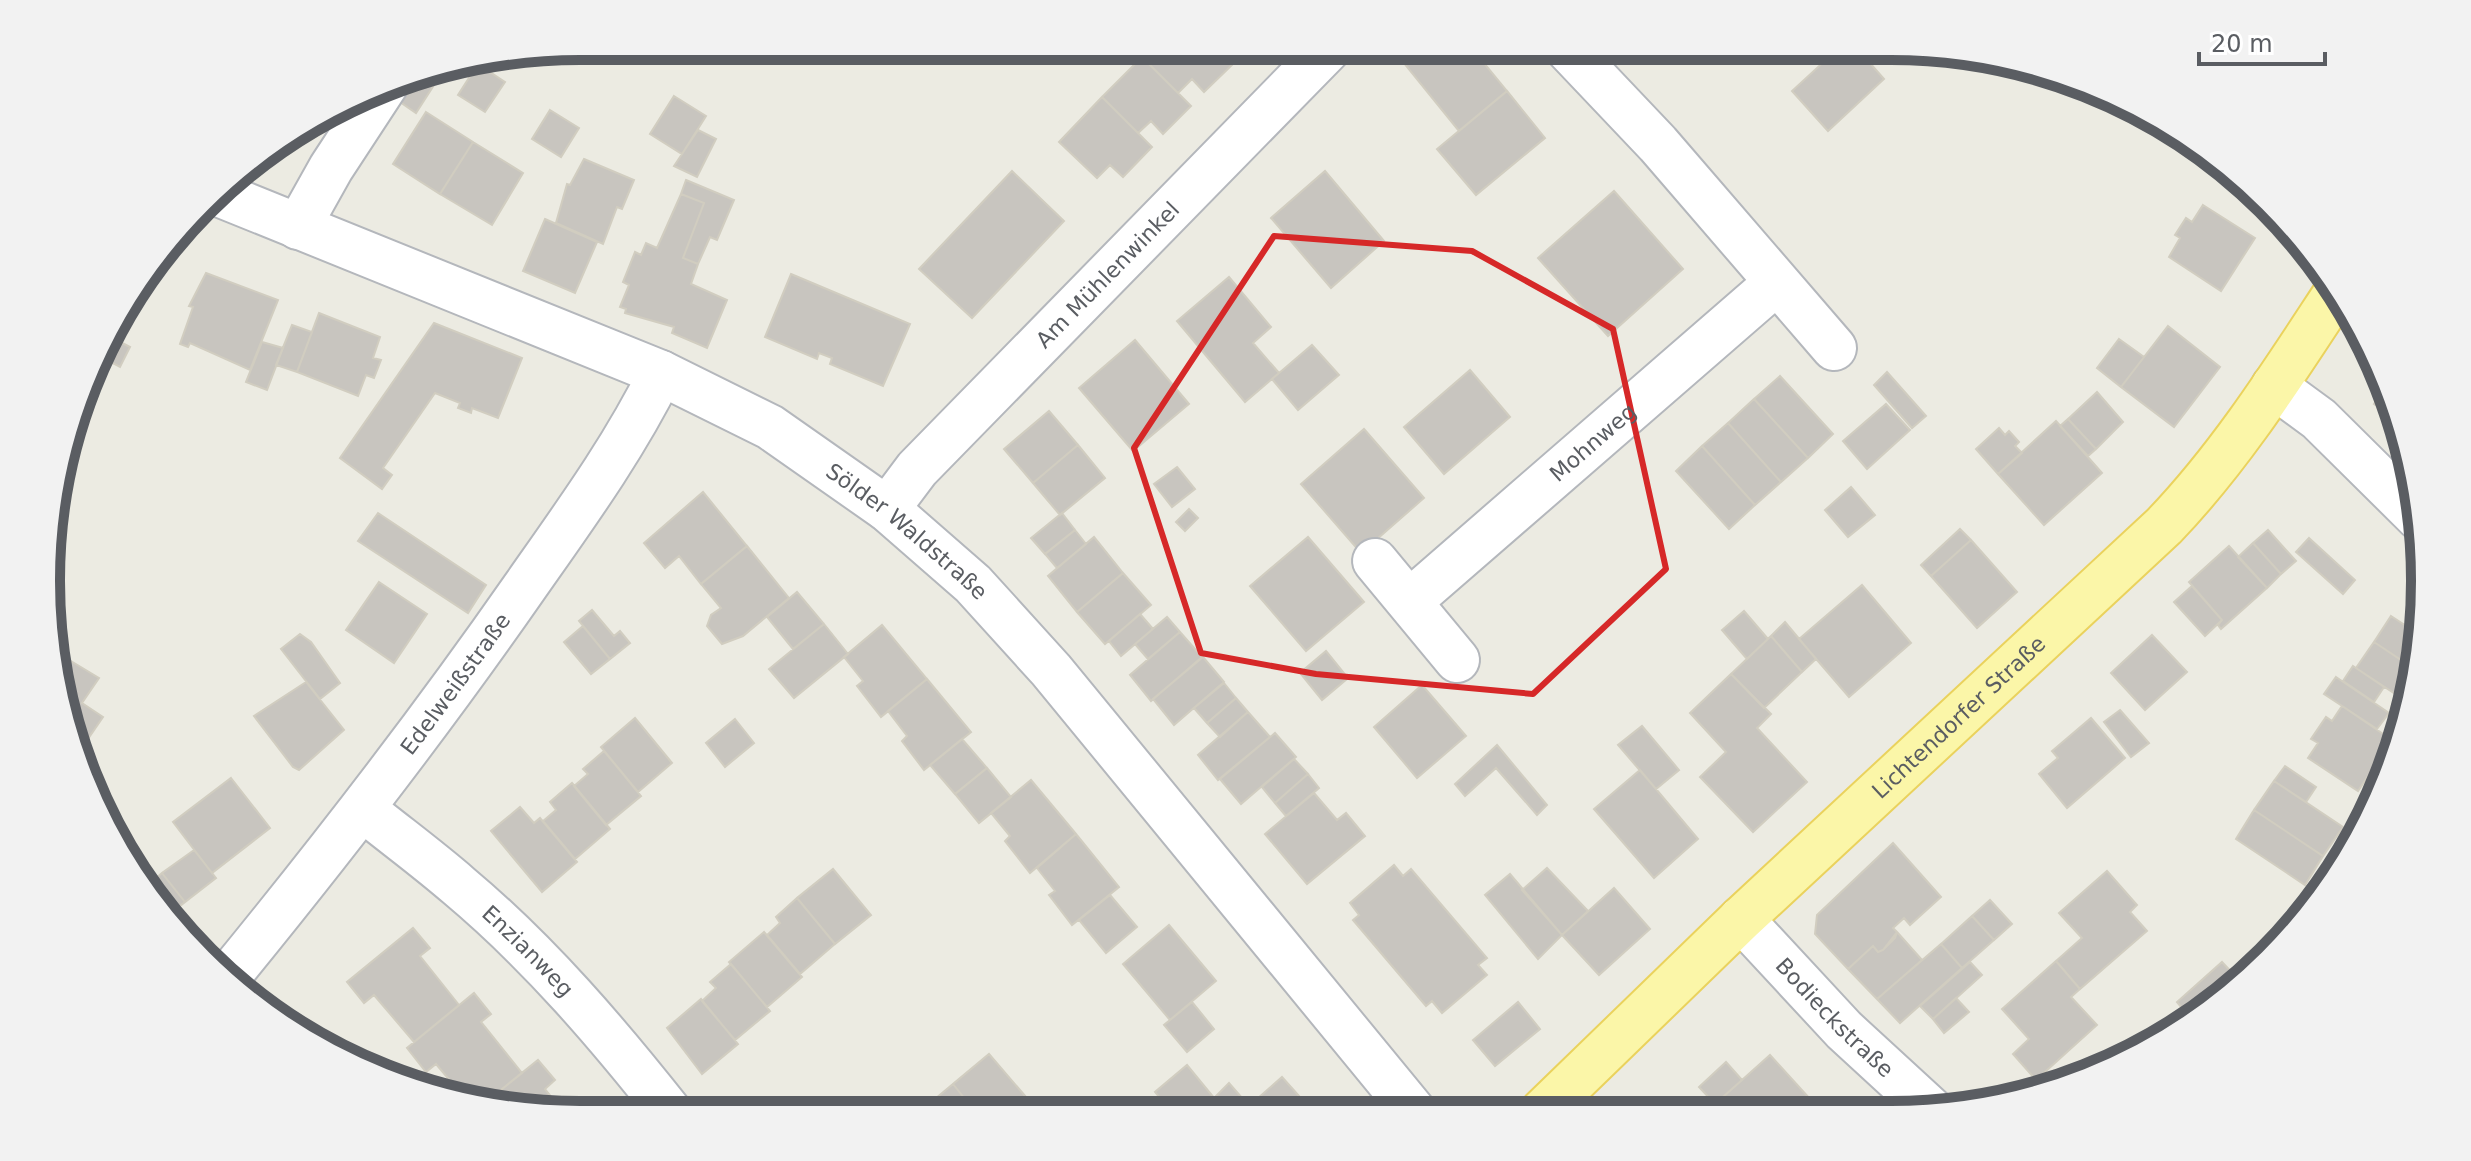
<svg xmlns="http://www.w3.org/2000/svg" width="2471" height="1161" font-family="'DejaVu Sans',sans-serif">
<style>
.building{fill:#c8c5bf;stroke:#d1cdc0;stroke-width:2}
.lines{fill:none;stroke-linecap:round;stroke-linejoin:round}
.minor-casing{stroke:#b4b7bc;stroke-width:48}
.major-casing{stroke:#ead25d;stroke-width:48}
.minor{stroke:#fff;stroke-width:44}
.major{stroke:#fbf6a8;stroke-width:44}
.marked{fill:none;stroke:#d62828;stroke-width:6;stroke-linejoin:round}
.labels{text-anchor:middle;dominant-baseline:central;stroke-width:7;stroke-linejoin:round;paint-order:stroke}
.street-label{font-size:22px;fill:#5a5d62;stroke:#fff}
.rim{fill:none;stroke:#5a5d62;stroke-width:10}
</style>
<rect width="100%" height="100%" fill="#ecebe2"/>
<path class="building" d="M1153 46H1216L1233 64 1204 92 1192 79 1178 93 1142 57Z
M1422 46H1470L1507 91 1459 131 1403 62Z
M1841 46H1855L1884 79 1828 131 1792 91Z
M1142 57 1191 106 1163 134 1151 121 1138 133 1102 97Z
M478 64 505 82 485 112 458 95Z
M419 75 434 85 416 113 400 102Z
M1507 91 1545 138 1476 195 1437 149Z
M674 96 706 116 682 154 650 134Z
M1102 97 1152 147 1123 177 1110 165 1097 178 1059 142Z
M550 110 579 128 561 157 532 139Z
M426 112 473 142 440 194 393 164Z
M698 130 716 139 697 177 674 166Z
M473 142 523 173 492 225 440 194Z
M584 159 634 180 622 209 617 207 603 244 556 223 567 184 570 185Z
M1012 171 1064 221 972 318 919 269Z
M1325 171 1384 241 1331 288 1271 218Z
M686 180 734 200 717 240 710 237 698 264 683 258 704 203 681 194Z
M1614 191 1683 269 1608 336 1538 258Z
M681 194 704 203 683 258 698 264 691 284 727 300 707 348 672 333 674 327 625 313 626 309 620 307 629 285 623 282 635 252 641 255 646 243 657 248Z
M2203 205 2255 238 2221 291 2169 257 2180 238 2175 235 2186 218 2192 222Z
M545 219 597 242 575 293 523 271Z
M206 273 278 300 250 370 190 343 188 347 180 344 193 307 189 306Z
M791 274 910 324 883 386 830 364 832 358 819 353 817 359 765 337Z
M1229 277 1271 327 1253 343 1279 373 1245 402 1177 321Z
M319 313 380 337 373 358 381 360 374 378 366 375 358 396 297 372Z
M434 323 522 358 498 418 472 408 471 413 458 408 460 403 435 393 383 468 392 475 382 489 340 458Z
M292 325 312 332 297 372 276 365Z
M2168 326 2220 367 2174 427 2121 387Z
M109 336 130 347 120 367 101 357Z
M2119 339 2144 357 2121 387 2097 368Z
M1135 340 1189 404 1133 451 1079 388Z
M262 342 283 348 267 390 246 382Z
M1312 345 1339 375 1298 410 1272 379Z
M1470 370 1510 417 1444 474 1404 427Z
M1887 372 1926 416 1912 428 1874 385Z
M1780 376 1833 434 1808 458 1754 399Z
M2387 384 2398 420 2374 404Z
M2097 392 2123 422 2096 449 2068 419Z
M1754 399 1808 458 1781 482 1728 423Z
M1886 404 1910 430 1867 469 1843 441Z
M1049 411 1078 445 1033 483 1004 449Z
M2068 419 2096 449 2088 456 2060 426Z
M2056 421 2102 473 2044 525 1998 474Z
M1728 423 1781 482 1755 505 1702 446Z
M1999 428 2005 435 2009 431 2019 442 2015 446 2022 453 1998 474 1976 449Z
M1364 429 1424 498 1361 553 1301 484Z
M1078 445 1105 478 1060 515 1033 483Z
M1702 446 1755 505 1729 529 1676 471Z
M1177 467 1195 489 1172 507 1154 484Z
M1851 487 1875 515 1848 537 1825 510Z
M703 492 747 546 701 584 679 556 665 568 644 543Z
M1189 509 1198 518 1185 531 1176 522Z
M378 513 486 585 468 613 358 541Z
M1062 513 1075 530 1045 554 1031 538Z
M1960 529 1971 540 1931 576 1921 565Z
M1075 530 1086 544 1057 568 1045 554Z
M2268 530 2296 561 2281 574 2253 543Z
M1094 537 1123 573 1077 612 1048 576Z
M1308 537 1364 602 1306 651 1250 586Z
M2309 538 2355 580 2343 594 2296 552Z
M1971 540 2017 592 1977 628 1931 576Z
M2253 543 2281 574 2267 588 2238 557Z
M747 546 789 598 743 636 722 644 707 626 711 615 721 608 701 584Z
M2229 546 2267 588 2221 629 2218 625 2222 620 2189 582Z
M1123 573 1151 605 1105 644 1077 612Z
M379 582 427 614 394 663 346 630Z
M1862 585 1911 643 1849 697 1799 639Z
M2192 586 2222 620 2205 636 2174 602Z
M797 592 824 624 793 649 767 617Z
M592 610 614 636 620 631 630 643 610 659 579 621Z
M1744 611 1768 639 1747 659 1722 630Z
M1140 614 1153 629 1121 656 1109 641Z
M2391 616 2420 635 2416 670 2374 642Z
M1167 617 1180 632 1148 659 1135 644Z
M1785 622 1816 659 1802 672 1771 636Z
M824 624 848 654 794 698 769 669Z
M882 625 927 679 881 717 857 686 863 681 844 657Z
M583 626 610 659 591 674 564 642Z
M1180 632 1202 657 1151 701 1130 675Z
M300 634 311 642 340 683 320 699 281 649Z
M2152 635 2187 672 2145 710 2111 673Z
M1771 636 1802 672 1764 708 1731 674Z
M2374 642 2416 670 2409 703 2356 668Z
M51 649 99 678 82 703 103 717 79 752 74 748Z
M1326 651 1348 678 1322 700 1300 673Z
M1203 657 1224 682 1174 725 1153 699Z
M2353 666 2384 687 2374 702 2343 681Z
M1731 674 1771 714 1757 728 1807 782 1753 832 1700 777 1726 752 1690 713Z
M2336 677 2389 713 2377 729 2324 694Z
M927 679 971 732 924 770 902 741 907 736 888 711Z
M306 682 344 730 299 770 293 767 254 716Z
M1224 683 1236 698 1207 723 1194 708Z
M1422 685 1466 736 1417 778 1374 727Z
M1236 698 1248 712 1220 737 1207 723Z
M2342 706 2392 740 2358 791 2308 758 2318 743 2311 739 2326 717 2332 721Z
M2120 710 2149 743 2131 757 2104 722Z
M1248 712 1270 737 1218 780 1198 755Z
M635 718 672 763 638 792 601 747Z
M2091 718 2125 758 2067 808 2039 774 2058 758 2052 751Z
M735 719 754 743 725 767 706 743Z
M1642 726 1679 770 1656 789 1618 745Z
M1275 733 1296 757 1241 804 1220 779Z
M962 739 987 768 955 794 930 765Z
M1497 745 1547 805 1537 815 1496 768 1465 796 1455 784Z
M604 751 641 796 606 825 574 786 588 774 583 769Z
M1294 759 1308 774 1275 803 1262 787Z
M2285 766 2316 787 2306 802 2274 781Z
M987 768 1011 797 979 823 955 794Z
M1640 770 1698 839 1654 878 1594 809Z
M1308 774 1319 788 1286 816 1275 803Z
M231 778 270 828 212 873 173 822Z
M1031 780 1076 834 1030 873 1005 841 1010 836 991 813Z
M2274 781 2343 827 2323 856 2254 810Z
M572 783 610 829 575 859 543 821 556 810 550 802Z
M1314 793 1337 820 1346 813 1365 836 1307 884 1265 834Z
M520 807 534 823 540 818 577 862 542 892 491 831Z
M2254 810 2323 856 2305 885 2236 839Z
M1076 834 1119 887 1072 925 1049 895 1055 891 1037 868Z
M1893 843 1941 897 1910 925 1904 918 1893 928 1897 932 1895 938 1883 950 1878 952 1873 946 1848 969 1815 934 1817 915Z
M194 850 216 878 185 902 162 873Z
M1394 865 1403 876 1411 869 1487 958 1478 965 1487 975 1442 1013 1432 1001 1426 1006 1353 920 1359 915 1350 903Z
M1547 868 1588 911 1562 935 1522 890Z
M833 869 871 915 835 944 797 898Z
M2107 871 2137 905 2130 912 2147 931 2080 989 2056 961 2082 938 2059 913Z
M162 873 185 902 171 913 148 885Z
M1510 874 1562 935 1538 959 1485 895Z
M1614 888 1650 929 1599 975 1562 935Z
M1110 895 1137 927 1106 953 1079 920Z
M797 898 835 944 800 974 767 935 780 923 776 917Z
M1990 900 2012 924 1994 940 1972 916Z
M1972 916 1994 940 1962 968 1941 944Z
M1169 925 1216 981 1170 1020 1123 964Z
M413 928 430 948 420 956 459 1005 414 1042 374 995 364 1003 347 982Z
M764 932 802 977 767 1007 729 962Z
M1897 932 1922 960 1877 999 1848 969 1873 946 1878 952 1883 950Z
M1941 944 1962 968 1900 1023 1877 999Z
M2056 961 2080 989 2071 997 2097 1025 2036 1080 2013 1054 2029 1039 2002 1009Z
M1970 962 1982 975 1933 1019 1920 1006Z
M2222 962 2240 981 2216 1004 2191 1019 2177 1002Z
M731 964 770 1011 735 1040 702 1001 716 988 710 982Z
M474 993 491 1014 481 1022 522 1073 482 1105 468 1102 436 1064 426 1072 407 1048Z
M1956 998 1969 1012 1944 1033 1933 1019Z
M701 999 738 1044 702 1074 667 1028Z
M1192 1002 1214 1029 1187 1052 1164 1025Z
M1518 1002 1540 1029 1495 1066 1473 1040Z
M989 1054 1026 1097 1007 1114H977L953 1084Z
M1770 1055 1821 1111H1736L1723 1097Z
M538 1060 555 1080 545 1089 565 1114 482 1105Z
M1726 1062 1742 1080 1715 1104 1699 1087Z
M1187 1065 1219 1104 1209 1113H1172L1155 1092Z
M1282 1077 1299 1096 1281 1113H1226L1214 1098 1229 1083 1249 1106Z
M953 1084 977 1114H917Z"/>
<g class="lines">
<g class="minor-casing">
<g id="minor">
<path d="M1565 46 1658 144 1834 348"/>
<path id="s1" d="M216 193 661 373 770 427 887 509 973 584 1051 670 1414 1112"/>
<path d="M298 227 331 168 386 84"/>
<path d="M2274 386 2319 419 2419 518"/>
<path id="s2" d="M887 509 917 469 1331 46"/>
<path d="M1375 561 1457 660"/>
<path id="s3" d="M1410 601 1776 283"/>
<path id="s4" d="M363 809C395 835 428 859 459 886 539 953 608 1034 672 1115"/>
<path id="s5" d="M1741 919 1844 1030 1931 1110"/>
<path id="s6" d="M226 979C330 852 430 723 524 588 573 518 623 450 661 373"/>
</g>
</g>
<g class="major-casing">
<g id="major">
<path id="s7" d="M1542 1112 1741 919 2164 526C2232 455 2284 372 2338 290"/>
</g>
</g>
<use href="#minor" class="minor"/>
<use href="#major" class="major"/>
</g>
<path class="marked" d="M1274 236 1472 251 1613 329 1666 569 1533 694 1316 674 1201 653 1134 448Z"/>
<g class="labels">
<g class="street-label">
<text stroke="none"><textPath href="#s2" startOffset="322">Am Mühlenwinkel</textPath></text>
<text stroke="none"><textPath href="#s3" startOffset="242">Mohnweg</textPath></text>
<text stroke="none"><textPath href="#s1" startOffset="774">Sölder Waldstraße</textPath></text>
<text stroke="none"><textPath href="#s6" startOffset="374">Edelweißstraße</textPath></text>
<text stroke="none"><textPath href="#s7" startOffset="574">Lichtendorfer Straße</textPath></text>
<text stroke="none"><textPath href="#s4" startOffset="218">Enzianweg</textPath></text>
<text stroke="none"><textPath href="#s5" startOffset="136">Bodieckstraße</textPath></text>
</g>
</g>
<path d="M0 0H2471V1161H0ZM580 60H1891A520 520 0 0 1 2411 580V581A520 520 0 0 1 1891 1101H580A520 520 0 0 1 60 581V580A520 520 0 0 1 580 60Z" fill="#f2f2f2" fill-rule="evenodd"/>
<path class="rim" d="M580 60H1891A520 520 0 0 1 2411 580V581A520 520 0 0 1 1891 1101H580A520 520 0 0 1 60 581V580A520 520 0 0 1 580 60Z"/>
<path d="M2199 52v12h126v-12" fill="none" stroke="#5a5d62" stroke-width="4"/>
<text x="2211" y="52" font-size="24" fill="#5a5d62" stroke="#ffffff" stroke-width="6" paint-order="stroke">20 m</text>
</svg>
